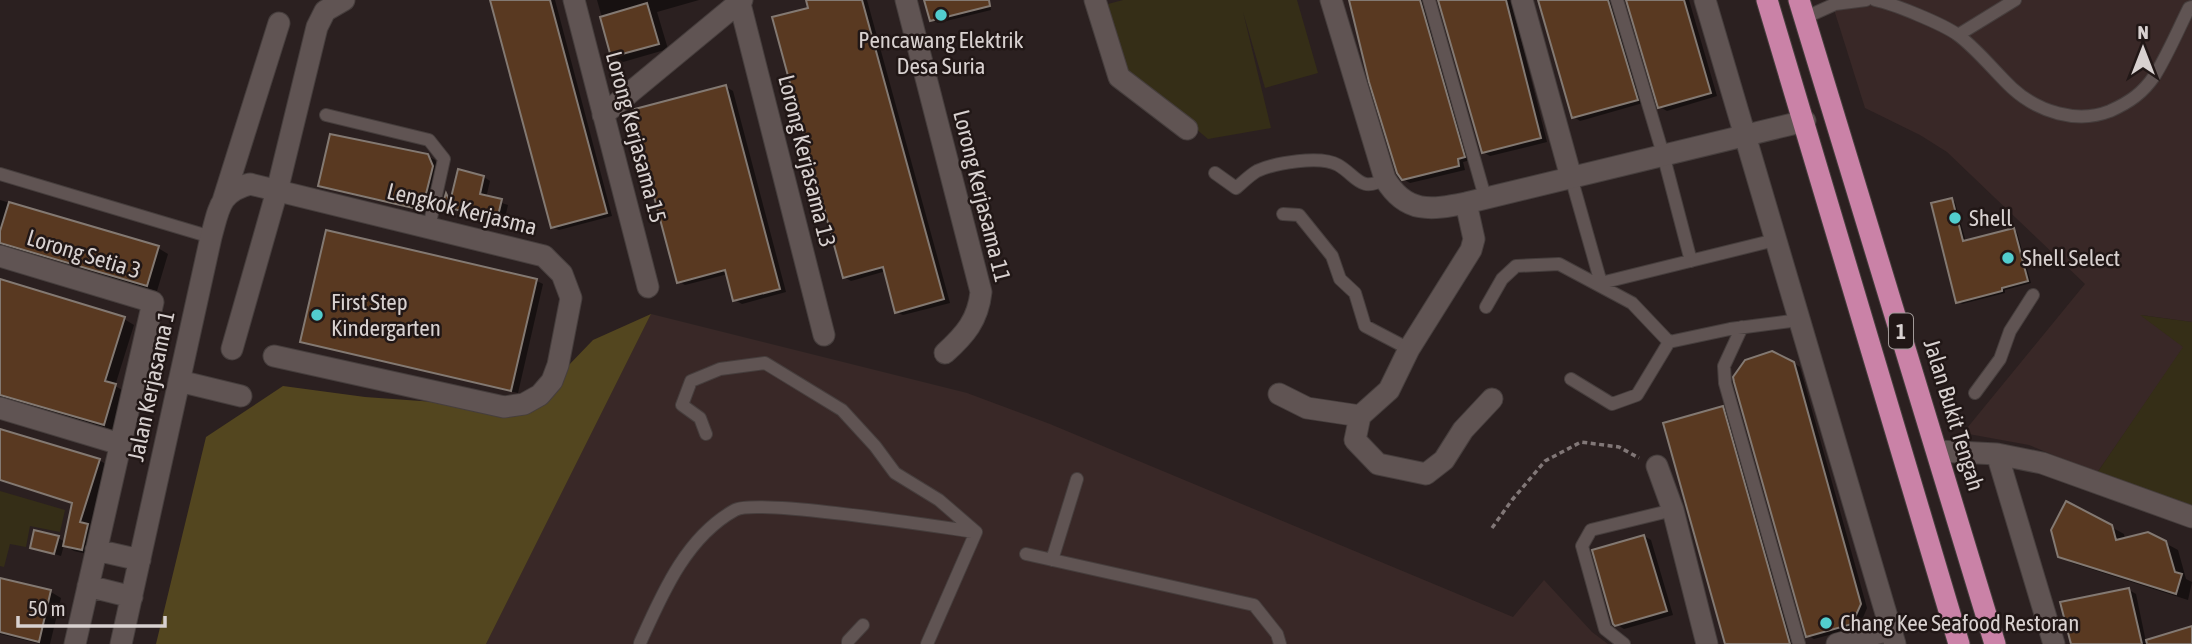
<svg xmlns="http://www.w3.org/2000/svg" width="2192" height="644" font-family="'Asap Condensed',sans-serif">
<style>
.built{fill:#392827}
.green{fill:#352e17}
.forest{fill:#53461f}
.shadow{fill:#0007}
.building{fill:#593921;stroke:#837972;stroke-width:2}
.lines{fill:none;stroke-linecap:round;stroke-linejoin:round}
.lane-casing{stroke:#463e3d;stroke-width:14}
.street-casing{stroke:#463e3d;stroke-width:23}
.highway-casing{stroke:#463e3d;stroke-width:23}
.path{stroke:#817777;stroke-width:3.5;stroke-dasharray:5 3.5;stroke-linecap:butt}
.lane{stroke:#605453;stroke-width:12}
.street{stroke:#605453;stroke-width:21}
.highway{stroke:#ca82a7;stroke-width:21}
.poi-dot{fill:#52cdce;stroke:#211716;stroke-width:2.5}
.labels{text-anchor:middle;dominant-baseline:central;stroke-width:5;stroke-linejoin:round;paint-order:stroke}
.shield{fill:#211716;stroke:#a19998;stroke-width:2}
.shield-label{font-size:21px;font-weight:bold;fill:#d8d1d0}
.poi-label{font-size:23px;fill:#d8d1d0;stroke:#211716;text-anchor:start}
.street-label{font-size:23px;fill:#d8d1d0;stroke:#211716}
</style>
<rect width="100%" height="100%" fill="#2b2020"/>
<path class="built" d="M1831 0H2192V322L2141 315 2184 347 2097 473 2029 445 1963 433 2085 284 1947 152 1920 135 1865 108Z
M651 314 967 393 1050 424 1513 617 1544 580 1592 632 1608 644H486Z"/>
<path class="green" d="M1123 0H1297L1318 73 1265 88 1243 12 1271 128 1208 139 1126 70 1108 4Z
M2140 315 2192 322V505L2097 473 2183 347Z
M0 491 65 510 60 532 30 526 26 547 10 544 4 567 0 566Z"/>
<path class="forest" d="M651 314 486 644H156L206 437 283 386 365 397 505 407 540 395 593 340Z"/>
<path class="shadow" d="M492 0H555L612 216 559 230 552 227Z
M597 0H596H699L657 12 668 49 623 62 613 56Z
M808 0H867L950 303 903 315 896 312 886 271 851 281 844 277Z
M926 0H989L991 10 938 23 932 20Z
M1351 0H1428L1470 160 1463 162 1465 170 1410 183 1403 179Z
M1440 0H1511L1547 142 1490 156 1483 152Z
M1540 0H1616L1643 103 1580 121 1574 117Z
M1628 0H1689L1717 96 1667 111 1660 107Z
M726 87 733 91 786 292 742 304 735 300 728 274 685 285 678 281Z
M427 156 435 160 440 171 429 213 327 189 320 185Z
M484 177 490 181 486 198 508 205 504 222 451 209 444 206 447 195 452 199Z
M0 200 158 248 168 254 157 291 0 244Z
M1951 200 1955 202 1966 242 2014 230 2017 232 2031 283 2005 290V293L1962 304 1958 301Z
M328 232 537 281 543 284 518 393 308 344 302 341Z
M0 280 124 319 134 325 115 386 126 392 114 430 0 396Z
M1793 363 1800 367 1867 608 1859 627 1814 639 1807 635Z
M1722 408 1729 412 1795 644H1727Z
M0 430 99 460 109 466 90 527 97 531 92 555 74 551 64 545 61 556 32 547 58 538 65 542 73 504 0 481Z
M2111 527 2124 534 2125 540 2165 543 2178 550 2186 579 2192 582 2188 600 2072 563 2059 556Z
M1644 536 1651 540 1673 615 1624 629 1614 623Z
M0 580 51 592 61 598 50 644H40L0 634Z
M2129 590 2136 594 2146 642 2192 628V644H2072Z"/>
<path class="building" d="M490 0H550L607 213 551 228Z
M806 0H862L944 299 895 313 883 267 843 278 772 17 808 8Z
M924 0H989L990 6 930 21Z
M1349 0H1420L1465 157 1458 159 1459 166 1402 180 1397 173 1369 82Z
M1438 0H1506L1541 138 1482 153Z
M1538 0H1608L1638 100 1572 118Z
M1626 0H1684L1711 93 1658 108Z
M647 3 659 44 611 57 600 17Z
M726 85 780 289 733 301 725 270 677 283 631 110Z
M330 134 428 154 433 166 422 210 318 186Z
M458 169 484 176 480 194 502 199 497 220 442 206 446 193 450 202Z
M1952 198 1963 241 2014 228 2028 281 2002 288V291L1956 303 1931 203Z
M9 202 159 246 147 286 0 243V231Z
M326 230 537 279 511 391 300 342Z
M0 279 125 317 105 381 116 384 104 425 0 395Z
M1772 351 1794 362 1861 604 1852 624 1806 637 1734 382 1733 377 1745 360Z
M1723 406 1790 644H1725L1663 423Z
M0 429 100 459 80 522 88 524 82 550 63 546 72 503 0 480Z
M2066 501 2112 525 2116 540 2148 532 2166 541 2175 572 2182 574 2176 594 2058 557 2051 530Z
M34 530 59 536 54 554 30 548Z
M1644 535 1667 611 1615 626 1613 624 1592 550Z
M0 578 51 590 39 642 0 632Z
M2129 588 2142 644H2071L2060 602Z
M2192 626V644H2147L2146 640Z"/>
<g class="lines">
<g class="lane-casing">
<path id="lane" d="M1429 0 1485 197
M1617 0 1663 154 1691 261
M1875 0C1894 4 1943 24 1958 35 1978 50 1994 71 2012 88 2038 112 2077 124 2110 111 2130 102 2143 93 2155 75 2168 54 2178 30 2189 8L2192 7
M1804 18 1835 4 1866 0
M1958 35 2015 0
M326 115 429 140 444 159 429 227
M1215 173 1236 188C1242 183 1250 175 1257 171 1275 163 1320 155 1338 165 1357 176 1360 193 1385 179
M0 174 211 237
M1571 177 1601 283 1775 240
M1283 214 1299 215 1332 256 1340 279 1355 293 1365 326 1409 349
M1486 307 1502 279 1516 266 1559 264 1632 303 1669 342
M1742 327 1724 366 1725 383 1799 644
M1571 379 1612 404 1637 395 1669 342 1730 329 1799 320
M1975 393 2000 359 2010 331 2033 295
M706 434 700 418 682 405 691 381 720 369 765 363 842 410 875 446 895 473 939 500 976 532 927 644
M1026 554 1254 605 1277 634 1280 644
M1052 560 1077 479
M640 643C662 594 686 537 735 510 757 498 939 527 976 532
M848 644V641L863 625
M1624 644 1605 629 1582 546 1591 530 1673 510"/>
</g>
<g class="street-casing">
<path id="street" d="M574 0 648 287
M739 0 824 335
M906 0 981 292C978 320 965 335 945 353
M1095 0 1119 77 1187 129
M1331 0 1385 179C1406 214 1431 210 1466 203L1805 121
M1522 0 1571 177
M1705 0 1895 644
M603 115 742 0
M223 201 279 23
M1466 203 1474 239 1471 250 1409 349 1389 390 1360 416 1355 440 1378 464 1426 474 1444 460 1463 430 1492 399
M0 256 153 302 75 644
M232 349 277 191 317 27 325 11 344 0
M179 381 241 396
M1279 394 1307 408 1360 416
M0 408 120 444
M1938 451 1997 454 2042 463 2192 517
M1997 454 2054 644
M1657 466 1673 510 1707 644
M96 550 140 560
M88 586 132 597
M121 644 211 237C219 209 219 192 250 184L544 256 562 274 571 298 558 365 552 381 540 395 524 404 504 407 274 356
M1837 644 1889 630"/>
</g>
<g class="highway-casing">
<path id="highway" d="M1767 0 1959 644
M1799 0 1995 644"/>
</g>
<path class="path" d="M1492 528 1512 500 1545 461 1581 442 1619 447 1639 458"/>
<use href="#lane" class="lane"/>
<use href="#street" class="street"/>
<use href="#highway" class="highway"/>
</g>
<g class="poi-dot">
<circle cx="941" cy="15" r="7"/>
<circle cx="1955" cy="218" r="7"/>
<circle cx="2008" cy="258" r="7"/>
<circle cx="317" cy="315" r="7"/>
<circle cx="1826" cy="623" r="7"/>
</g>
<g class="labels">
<rect class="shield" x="1889" y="313.5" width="24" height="35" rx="5"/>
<g class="shield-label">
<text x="1901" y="331">1</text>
</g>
<g class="poi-label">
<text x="941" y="40" text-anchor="middle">Pencawang Elektrik<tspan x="941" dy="26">Desa Suria</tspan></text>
<text x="1969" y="218">Shell</text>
<text x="2022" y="258">Shell Select</text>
<text x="331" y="302">First Step<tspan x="331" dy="26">Kindergarten</tspan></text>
<text x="1840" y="623">Chang Kee Seafood Restoran</text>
</g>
<g class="street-label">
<text transform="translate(636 137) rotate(75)">Lorong Kerjasama 15</text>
<text transform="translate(807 161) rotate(76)">Lorong Kerjasama 13</text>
<text transform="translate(982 196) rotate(76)">Lorong Kerjasama 11</text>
<text transform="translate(462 209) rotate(14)">Lengkok Kerjasma</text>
<text transform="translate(84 254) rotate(17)">Lorong Setia 3</text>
<text transform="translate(151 386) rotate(-78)">Jalan Kerjasama 1</text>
<text transform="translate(1954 415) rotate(73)">Jalan Bukit Tengah</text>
</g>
</g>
<g transform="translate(2143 49)" stroke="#211716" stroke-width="5" paint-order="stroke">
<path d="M0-5L12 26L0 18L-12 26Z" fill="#d8d1d0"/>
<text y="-10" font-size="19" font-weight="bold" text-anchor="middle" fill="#d8d1d0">N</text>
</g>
<path d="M18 616v10h147v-10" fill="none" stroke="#d8d1d0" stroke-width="3.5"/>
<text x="28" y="616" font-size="21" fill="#d8d1d0" stroke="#211716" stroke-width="5" paint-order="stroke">50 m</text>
</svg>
